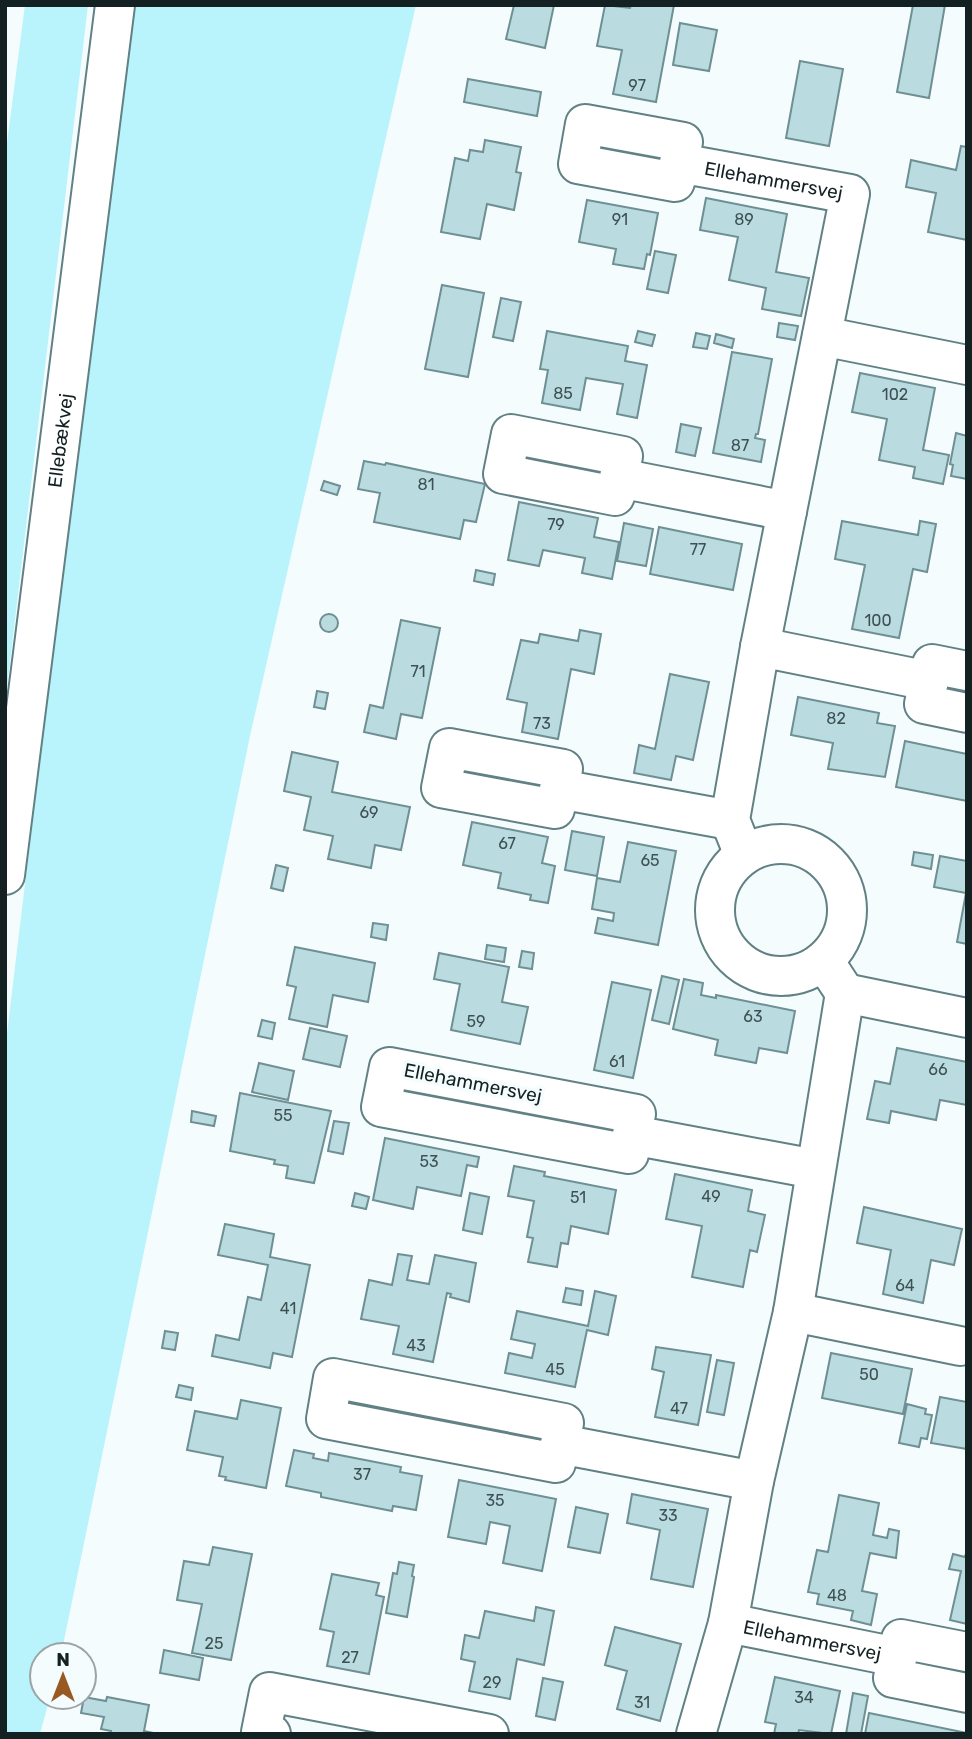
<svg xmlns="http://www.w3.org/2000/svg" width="972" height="1739" font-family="Rubik,sans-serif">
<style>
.green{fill:#b9f3fb}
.building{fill:#badce1;stroke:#6e8f93;stroke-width:2}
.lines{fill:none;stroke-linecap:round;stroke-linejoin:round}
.minor-casing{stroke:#618185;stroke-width:42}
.minor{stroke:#fff;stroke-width:38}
.labels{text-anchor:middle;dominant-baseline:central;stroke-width:7;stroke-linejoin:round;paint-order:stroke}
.number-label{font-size:16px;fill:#3e5052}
.street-label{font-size:19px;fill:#142123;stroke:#f5fcfd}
</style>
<rect width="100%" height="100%" fill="#f5fcfd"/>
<path class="green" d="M25 5H88L5 704V158Z
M131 5H416L250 736 61 1655H42V1697H50L40 1734H5V1050Z"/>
<path class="building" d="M514 5H554L545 48 506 39Z
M605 5 630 8 631 5H674L656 102 613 94 622 50 597 46Z
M913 5H945L929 98 897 92Z
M680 23 717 30 709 71 673 65Z
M800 61 843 69 829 146 786 138Z
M468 79 541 92 537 116 464 102Z
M485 140 521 147 516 172 521 173 514 210 487 204 480 239 441 232 455 158 468 161 470 150 483 152Z
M961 146 967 147V240L928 232 936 193 906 187 911 160 956 170Z
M706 198 787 214 776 272 809 278 801 316 762 309 766 288 729 280 738 237 700 230Z
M587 200 658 213 650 255 647 254 644 269 613 264 616 249 579 242Z
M655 251 676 255 668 293 647 289Z
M442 285 484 293 468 377 425 369Z
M501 298 521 302 513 341 493 337Z
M779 323 798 326 795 340 777 337Z
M547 331 628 346 625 361 647 365 637 418 617 414 623 384 586 378 580 410 542 403 548 370 540 369Z
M638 331 655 335 652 346 635 342Z
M696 333 710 336 707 349 693 347Z
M716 334 734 339 732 348 714 343Z
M732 352 772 359 758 434H756L755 438 765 440 761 462 713 453Z
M860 373 935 388 923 450 949 455 943 484 913 478 915 467 879 460 887 419 852 412Z
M681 424 701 428 695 456 676 452Z
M956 433 967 436V479L951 476 953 465 950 464Z
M364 461 385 465 386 463 485 484 476 522 464 520 460 539 374 522 380 493 358 489Z
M324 481 340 486 337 495 321 490Z
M519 502 598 518 594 537 619 542 612 579 582 573 585 558 543 550 539 566 508 560Z
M842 521 918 535 920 521 936 524 927 572 913 569 899 638 852 629 865 565 835 559Z
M624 523 653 529 646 566 617 561Z
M659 527 742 544 733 590 650 574Z
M476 570 495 574 493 585 474 581Z
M320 623a9 9 0 1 1 18 0a9 9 0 1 1-18 0Z
M401 620 440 628 422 718 401 714 396 739 364 732 370 705 383 708Z
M580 630 601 634 594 674 571 669 558 739 522 732 527 703 507 699 521 640 538 643 540 634 578 641Z
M670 674 709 682 693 760 676 756 671 780 634 773 639 745 655 749Z
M317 691 328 693 325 709 314 707Z
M798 697 879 713 877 723 895 726 885 777 828 769 833 743 791 735Z
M905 741 967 754V801L896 787Z
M292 752 338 762 332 792 410 807 401 850 375 845 371 868 328 859 333 836 304 830 311 797 284 791Z
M472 822 548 837 542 863 555 866 548 903 530 900 531 895 498 888 501 873 463 865Z
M572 831 604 837 597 876 565 870Z
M628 842 676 851 658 945 595 933 598 918 613 921 614 913 592 909 597 878 620 882Z
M914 852 933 855 931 869 912 865Z
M940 856 967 861V944L957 942 966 893 934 887Z
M276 865 288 868 283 891 271 888Z
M373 923 388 925 386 940 371 937Z
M487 945 506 948 504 962 485 959Z
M295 947 375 963 368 1002 333 995 327 1027 289 1019 296 987 287 985Z
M522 951 534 953 532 969 519 967Z
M439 953 509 967 502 1002 528 1007 520 1044 451 1030 460 984 434 979Z
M662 976 679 980 669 1024 652 1020Z
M684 979 703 983 701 995 716 998V995L795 1011 787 1053 759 1048 756 1063 715 1055 718 1040 673 1029Z
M612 982 651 990 633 1078 594 1070Z
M262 1020 275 1023 272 1039 258 1036Z
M310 1028 347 1036 340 1067 303 1059Z
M897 1048 967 1062V1105L940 1100 936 1120 891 1111 889 1123 867 1119 875 1081 890 1084Z
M259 1063 294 1071 288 1100 252 1092Z
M240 1093 331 1111 314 1183 286 1178 288 1166 274 1164 275 1160 230 1151Z
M192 1111 216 1116 214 1126 191 1122Z
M334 1121 349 1123 343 1154 328 1151Z
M385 1138 479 1157 477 1167 467 1165 461 1196 417 1187 413 1209 373 1200Z
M514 1166 545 1172 544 1176 616 1190 608 1234 571 1226 568 1244 561 1243 557 1267 528 1262 533 1238 527 1237 534 1201 508 1196Z
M675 1174 752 1190 748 1211 765 1215 757 1252 750 1250 743 1287 692 1277 702 1226 666 1219Z
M355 1193 369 1197 366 1209 352 1206Z
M470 1193 489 1197 482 1234 463 1230Z
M864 1207 962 1229 954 1265 931 1260 923 1303 883 1294 891 1250 857 1243Z
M225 1224 274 1234 270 1257 310 1265 292 1357 273 1353 270 1368 212 1356 216 1335 239 1340 248 1297 261 1300 268 1265 218 1255Z
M398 1254 412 1256 407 1280 429 1284 435 1255 476 1263 469 1302 450 1297 451 1294 447 1293 433 1362 393 1354 399 1326 361 1319 369 1280 392 1285Z
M566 1288 583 1291 581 1305 563 1302Z
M595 1291 616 1296 608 1335 587 1330 575 1387 505 1373 509 1353 532 1358 535 1344 511 1339 517 1311 588 1326Z
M165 1331 178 1333 175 1350 162 1348Z
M656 1347 711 1355 698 1425 655 1417 664 1372 652 1369Z
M831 1353 912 1369 903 1414 822 1398Z
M717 1360 734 1363 724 1415 707 1412Z
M179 1385 193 1388 191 1400 176 1397Z
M940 1397 967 1402V1449L931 1443Z
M241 1400 281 1408 266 1488 225 1480 226 1477 219 1476 223 1457 187 1450 195 1411 237 1419Z
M907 1404 926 1409 925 1414 932 1415 927 1439 921 1438 919 1447 899 1443Z
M294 1450 314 1454 313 1458 328 1461 329 1453 401 1467 400 1472 422 1476 416 1510 393 1506 392 1511 321 1497V1493L286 1486Z
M459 1480 556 1499 542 1571 503 1563 510 1526 490 1522 486 1544 448 1537Z
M632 1494 708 1509 693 1587 651 1579 660 1530 627 1523Z
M839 1495 879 1503 873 1535 887 1538 889 1529 899 1531 896 1558 870 1553 862 1591 877 1594 871 1625 851 1620 853 1611 817 1604 819 1594 808 1592 817 1550 828 1552Z
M576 1507 608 1514 600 1553 568 1547Z
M213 1547 252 1554 231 1660 192 1653 202 1604 177 1600 184 1561 209 1565Z
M967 1550V1624L950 1620 961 1571 949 1569 953 1554 965 1557Z
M399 1562 414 1565 412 1576 414 1577 407 1617 386 1613 393 1573 397 1574Z
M332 1574 379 1583 376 1595 384 1597 369 1674 327 1666 334 1632 320 1629Z
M536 1607 554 1611 544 1665 517 1659 510 1699 469 1691 475 1662 461 1659 465 1635 479 1638 485 1611 534 1621Z
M615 1627 681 1644 660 1721 617 1709 627 1671 605 1665Z
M164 1650 203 1658 199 1680 160 1673Z
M775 1677 840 1691 831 1734 799 1730 798 1734H774L776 1724 765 1722Z
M543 1678 563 1682 555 1720 536 1716Z
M853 1693 868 1696 861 1734H846Z
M84 1697 106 1701 107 1697 149 1705 144 1731 158 1734H110L111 1731 101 1729 104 1717 81 1713Z
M869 1713 967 1733V1734H865Z"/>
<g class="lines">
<g class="minor-casing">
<g id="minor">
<path id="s1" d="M679 163 675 182 578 164 585 124 683 142 679 163 850 194 760 647 730 820 744 855"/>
<path d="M822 336 967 365"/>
<path d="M619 478 623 456 511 434 503 474 615 496 619 478 787 511"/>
<path d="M760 647 929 681"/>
<path d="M967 671 932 664 924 704 967 713"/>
<path d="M559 789 563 769 449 748 441 788 555 809 559 789 730 820"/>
<circle cx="781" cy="910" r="66"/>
<path id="s2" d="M5 875 115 5"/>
<path d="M845 993 967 1018"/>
<path d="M632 1135 636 1114 389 1067 381 1107 629 1154 632 1135 815 1169"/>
<path d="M793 1312 960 1346"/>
<path d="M560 1444 564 1423 333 1378 326 1419 556 1463 560 1444 754 1481"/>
<path id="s3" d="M728 1623 897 1657"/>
<path d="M967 1652 901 1639 893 1678 967 1693"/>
<path d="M271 1734 261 1732 269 1692 489 1734"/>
<path d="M696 1734 728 1623 754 1481 793 1312 845 993 824 961"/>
</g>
</g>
<use href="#minor" class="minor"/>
</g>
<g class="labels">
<g class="number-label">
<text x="637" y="85">97</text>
<text x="620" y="219">91</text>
<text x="744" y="219">89</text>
<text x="563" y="393">85</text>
<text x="895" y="394">102</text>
<text x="740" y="445">87</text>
<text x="426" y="484">81</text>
<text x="556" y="524">79</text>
<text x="698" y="549">77</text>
<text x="878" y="620">100</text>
<text x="418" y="671">71</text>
<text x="836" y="718">82</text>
<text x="542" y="723">73</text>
<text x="369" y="812">69</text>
<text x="507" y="843">67</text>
<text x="650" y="860">65</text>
<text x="753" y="1016">63</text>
<text x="476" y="1021">59</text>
<text x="617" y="1061">61</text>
<text x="938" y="1069">66</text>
<text x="283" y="1115">55</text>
<text x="429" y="1161">53</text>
<text x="711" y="1196">49</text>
<text x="578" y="1197">51</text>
<text x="905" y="1285">64</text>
<text x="288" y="1308">41</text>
<text x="416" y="1345">43</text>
<text x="555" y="1369">45</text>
<text x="869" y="1374">50</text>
<text x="679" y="1408">47</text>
<text x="362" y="1474">37</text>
<text x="495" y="1500">35</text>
<text x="668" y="1515">33</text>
<text x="837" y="1595">48</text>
<text x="214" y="1643">25</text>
<text x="350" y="1657">27</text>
<text x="492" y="1682">29</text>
<text x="804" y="1697">34</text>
<text x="642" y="1702">31</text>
</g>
<g class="street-label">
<text stroke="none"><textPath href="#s1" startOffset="376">Ellehammersvej</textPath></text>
<text stroke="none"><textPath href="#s2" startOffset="438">Ellebækvej</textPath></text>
<text transform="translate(473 1083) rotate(11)">Ellehammersvej</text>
<text stroke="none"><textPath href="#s3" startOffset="86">Ellehammersvej</textPath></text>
</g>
</g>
<rect width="972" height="1739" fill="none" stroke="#142123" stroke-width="14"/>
<g transform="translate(63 1676)"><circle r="33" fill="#f5fcfd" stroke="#9ba4a6" stroke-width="2"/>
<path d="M0-5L12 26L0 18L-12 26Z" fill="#995923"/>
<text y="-10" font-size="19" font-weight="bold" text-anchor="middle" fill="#142123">N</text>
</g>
</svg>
